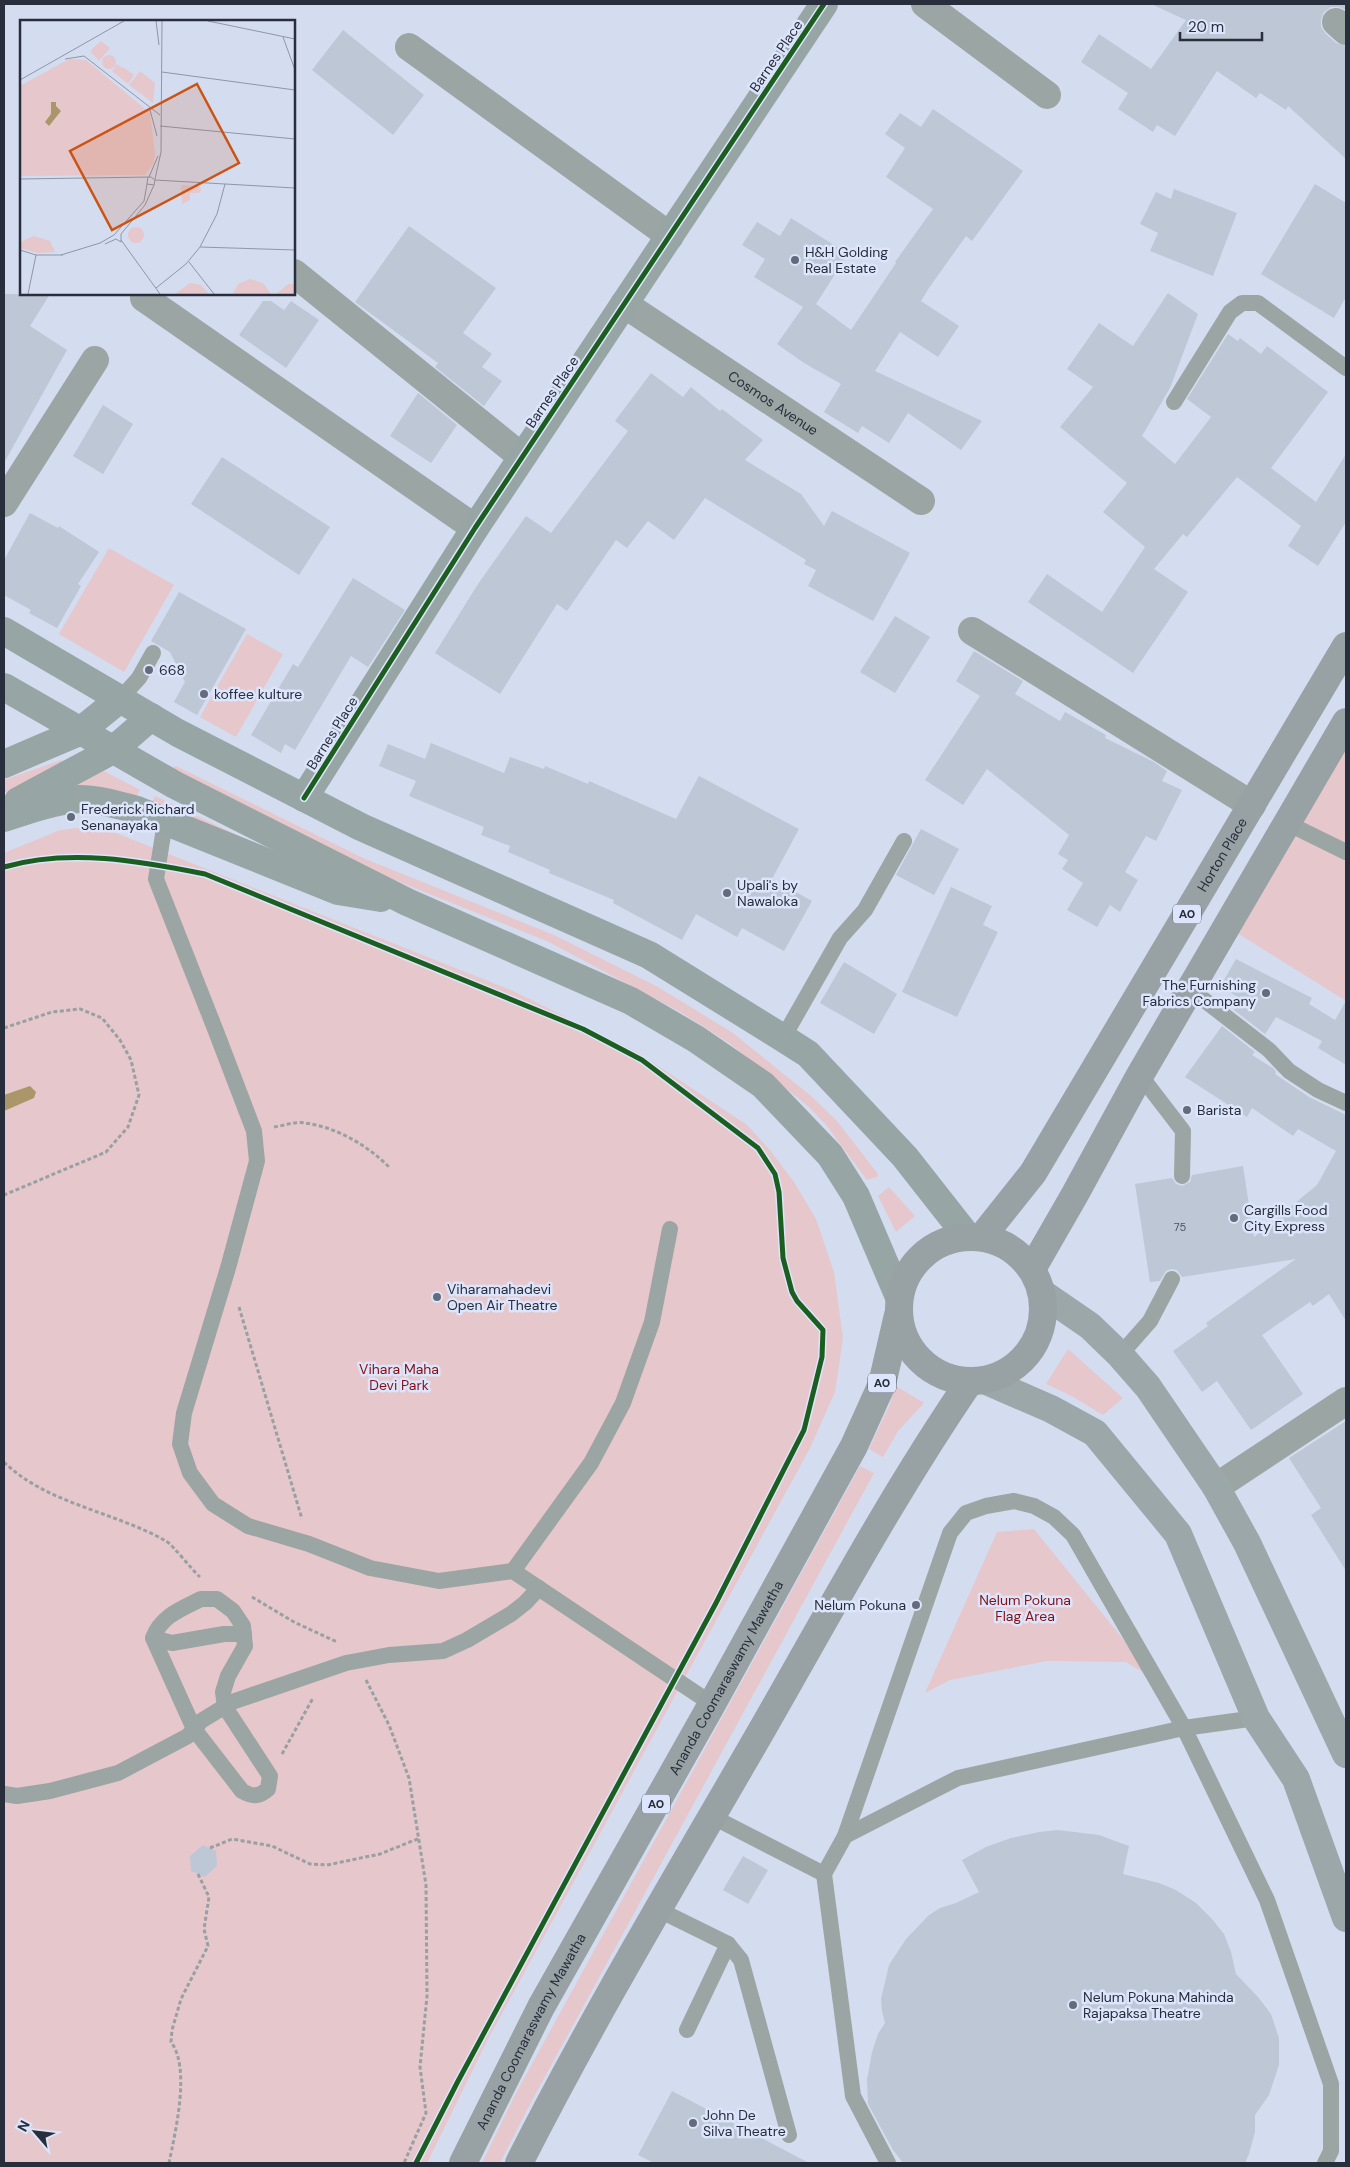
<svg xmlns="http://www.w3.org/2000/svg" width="1350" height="2167" font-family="'DM Sans',sans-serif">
<rect width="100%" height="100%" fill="#d4dcf0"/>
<g fill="#e6c7cc">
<polygon points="109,548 174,585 124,672 59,634"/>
<polygon points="247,634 283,654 236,737 200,717"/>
<polygon points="1346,735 1346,1001 1229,928"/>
<polygon points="61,760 66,762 63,768 4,793 4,780"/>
<polygon points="176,766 363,858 554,935 658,987 733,1033 811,1096 837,1121 878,1174 877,1177 867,1180 826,1125 808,1106 729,1043 682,1013 549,942 362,867 171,769"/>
<polygon points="102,770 140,790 134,802 78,790 74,784"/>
<polygon points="155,796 294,862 149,808"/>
<polygon points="86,827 111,831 513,991 637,1052 747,1125 770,1150 794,1182 816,1219 834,1272 843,1338 835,1392 810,1448 487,2041 427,2163 4,2163 4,853 60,830"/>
<polygon points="889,1187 915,1216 896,1232 878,1196"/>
<polygon points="1068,1349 1123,1398 1103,1415 1070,1395 1046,1384"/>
<polygon points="894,1385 924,1403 898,1431 883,1457 869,1449 890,1404"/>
<polygon points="860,1466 874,1473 529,2106 500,2163 482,2163 515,2095"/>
<polygon points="1034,1529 1156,1680 1126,1662 1047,1661 950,1680 925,1693 997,1532"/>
</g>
<polygon fill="#a9976a" points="30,1086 36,1092 34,1098 4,1111 4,1095"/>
<g fill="#bec7d5">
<polygon points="1151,4 1346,4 1346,10 1339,7 1331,7 1324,12 1321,19 1321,27 1326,34 1336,43 1346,46 1346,159 1288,106 1286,110 1260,93 1256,98 1217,71 1175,136 1157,125 1153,132 1118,109 1128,93 1081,62 1099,34 1151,69 1186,20"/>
<polygon points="343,30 424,95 393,135 312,70"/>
<polygon points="933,109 1023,171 972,241 966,236 929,288 921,301 959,326 938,357 900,332 875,371 982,421 961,450 908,413 889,443 862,426 858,433 824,412 841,384 804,363 777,344 803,307 754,277 765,259 742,245 757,222 780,236 791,218 848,254 816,304 851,330 896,263 895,262 933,209 886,177 905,148 885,134 900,113 921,127"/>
<polygon points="1315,184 1346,203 1346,297 1334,318 1261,274"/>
<polygon points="1174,189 1237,213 1213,276 1150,251 1158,233 1140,224 1156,192 1171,199"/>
<polygon points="409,226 496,288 463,333 492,354 482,367 502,381 484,406 435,367 438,363 355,302"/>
<polygon points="1168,293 1198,314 1170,388 1142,436 1175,464 1211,417 1187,399 1228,334 1238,341 1240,338 1261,354 1267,346 1328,392 1271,468 1316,502 1346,454 1346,522 1318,566 1288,546 1301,526 1237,477 1187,537 1183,534 1154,569 1188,592 1133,673 1028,602 1047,574 1102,612 1145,547 1103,512 1127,483 1060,427 1093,387 1067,369 1099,323 1133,346"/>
<polygon points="4,294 50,294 30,326 67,350 4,463"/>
<polygon points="263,301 271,301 284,310 291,301 319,320 286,368 239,335"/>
<polygon points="651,373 683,397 691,387 720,411 722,409 763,440 745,460 801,494 824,526 832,511 910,553 873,621 808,586 816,570 804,564 806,560 705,498 674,540 648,521 627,548 616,540 567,611 557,604 500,694 435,653 478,584 526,516 551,533 628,431 615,421"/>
<polygon points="418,393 457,425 431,463 390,436"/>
<polygon points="103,405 133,424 103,474 73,456"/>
<polygon points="222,457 330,527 299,575 191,504"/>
<polygon points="30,513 58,528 59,526 99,552 78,584 81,586 57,628 29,613 31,610 4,595 4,560"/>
<polygon points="353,578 405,610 368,667 351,656 295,750 285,744 281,753 251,735 293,664 298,667"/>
<polygon points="179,592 246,629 197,715 174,702 185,682 170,652 151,641"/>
<polygon points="895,616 930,637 895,693 860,672"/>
<polygon points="974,651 1023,681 1015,694 1060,721 1065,712 1106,735 1105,738 1154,762 1167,771 1162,781 1182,790 1156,841 1146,836 1125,872 1138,880 1120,912 1110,905 1097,927 1067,910 1083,883 1062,869 1068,860 1058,854 1069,835 987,769 963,805 925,780 980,696 956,681"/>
<polygon points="431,743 504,773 510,757 544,769 545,766 588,784 589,781 676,819 699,776 799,829 772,879 812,901 784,951 742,928 737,937 696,914 682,940 613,903 614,900 549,873 550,870 508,852 510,846 481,835 484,827 409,796 416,781 379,766 388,744 425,759"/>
<polygon points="921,829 959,849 934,895 896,875"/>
<polygon points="951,887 992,906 983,925 998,932 957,1017 902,992"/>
<polygon points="1236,959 1312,998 1309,1004 1335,1020 1346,1001 1346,1065 1318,1048 1322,1041 1276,1017 1265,1034 1234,1010 1242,999 1220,987"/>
<polygon points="844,962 897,994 874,1034 820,1003"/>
<polygon points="1222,1026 1255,1052 1252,1055 1273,1068 1276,1072 1275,1074 1309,1097 1346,1115 1346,1321 1329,1294 1313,1306 1310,1302 1262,1335 1303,1394 1251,1430 1217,1381 1202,1392 1173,1351 1208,1326 1206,1323 1296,1259 1182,1277 1177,1270 1171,1269 1166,1271 1160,1281 1150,1282 1135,1184 1172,1178 1176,1184 1182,1186 1190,1182 1192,1175 1243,1166 1254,1237 1317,1185 1336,1151 1298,1129 1293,1136 1252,1108 1247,1117 1185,1077"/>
<polygon points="1346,1421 1346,1571 1311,1515 1321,1508 1289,1458"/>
<polygon points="1058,1830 1099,1835 1129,1846 1123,1874 1159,1883 1176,1890 1196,1903 1212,1919 1224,1934 1231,1952 1236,1974 1258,1997 1271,2014 1279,2038 1279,2065 1269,2095 1255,2115 1255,2132 1249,2154 1245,2163 903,2163 893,2150 868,2104 867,2080 872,2052 878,2034 885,2023 882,2011 881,1999 889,1965 906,1939 929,1915 940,1908 956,1903 979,1892 962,1860 986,1847 1011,1838 1039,1832"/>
<polygon points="203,1845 216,1851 217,1866 205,1877 191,1871 190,1856"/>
<polygon points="743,1856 768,1870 748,1904 723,1890"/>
<polygon points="672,2091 809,2163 654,2163 638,2155"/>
</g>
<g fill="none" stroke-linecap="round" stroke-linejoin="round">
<g stroke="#98a0a2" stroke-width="3" stroke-dasharray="4 2.5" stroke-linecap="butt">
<polyline points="4,1028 52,1012 80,1009 102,1018 120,1040 131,1060 139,1095 128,1127 106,1152 4,1195"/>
<path d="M274 1127C283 1126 295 1121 305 1123 336 1127 367 1145 389 1167"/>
<polyline points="239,1307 302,1519"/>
<path d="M4 1462C45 1503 115 1512 166 1541 174 1546 191 1569 200 1577"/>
<polyline points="252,1597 294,1622 337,1642"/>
<polyline points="366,1680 389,1725 409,1778 426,1885 427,1996 420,2067 426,2113 404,2163"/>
<polyline points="282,1754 313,1698"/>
<polyline points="210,1848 232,1839 272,1846 310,1864 327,1865 380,1854 420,1838"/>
<path d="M169 2163C175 2133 191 2068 171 2042L172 2030 181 1999 208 1946 204 1929 209 1897 198 1874"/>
</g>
<g stroke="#9ba5a4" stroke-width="16">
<polyline points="1174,402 1230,312 1242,303 1258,303 1346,368"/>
<polyline points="120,699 139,678 153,653"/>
<polyline points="165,822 156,879 217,1034 254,1131 257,1161 228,1268 184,1413 180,1444 190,1473 213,1504 248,1526 309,1544 370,1568 439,1581 513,1571 712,1704"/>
<polyline points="1287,823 1346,852"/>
<polyline points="1190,989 1269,1050 1289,1071 1318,1090 1346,1103"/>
<polyline points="783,1038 840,938 865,910 904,841"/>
<polyline points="1140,1075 1183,1131 1182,1176"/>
<polyline points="1120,1355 1150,1321 1172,1279"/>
<polyline points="513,1571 591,1463 623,1403 652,1322 670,1229"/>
<path d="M201 1599H217L233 1611 243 1626 245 1646 228 1676 223 1692 225 1707 270 1776 268 1789C259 1797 252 1797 242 1791L194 1729 153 1638C161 1616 181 1609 201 1599Z"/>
<polyline points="153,1638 172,1643 224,1634 244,1634"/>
<polyline points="4,1794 17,1796 50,1791 118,1773 188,1736 201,1721 232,1702 346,1663 389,1655 443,1651 467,1640 511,1614 525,1603 539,1588"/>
<polyline points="711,1816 824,1874"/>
<polyline points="845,1836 950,1533 966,1513 986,1506 1014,1501 1034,1506 1054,1517 1073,1535 1184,1728 1267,1900 1331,2084 1331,2151 1325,2163"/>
<polyline points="659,1910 728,1944 741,1960 789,2135"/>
<polyline points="687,2030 728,1944"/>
<polyline points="888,2163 853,2096 824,1874 845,1836 958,1778 1184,1728 1256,1718"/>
</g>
<g stroke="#9ba5a4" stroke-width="28">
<polyline points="925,4 1047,95"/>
<polyline points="1336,22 1346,31"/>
<polyline points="409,47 670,236"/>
<polyline points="294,273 522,457"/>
<polyline points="144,298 475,528"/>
<path id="s1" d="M624 304 921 501"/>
<polyline points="4,503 95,360"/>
<polyline points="972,631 1252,805"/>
<polyline points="1216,1487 1346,1401"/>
</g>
<g stroke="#98a5a5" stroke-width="28">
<polyline points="4,631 178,733 361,827 649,955 783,1038 808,1054 905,1157 967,1236"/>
<polyline points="4,687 175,785 407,902 631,1001 696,1039 763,1085 830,1155 856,1196 899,1297"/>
<polyline points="4,764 79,732 120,699"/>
<polyline points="304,798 475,528 824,4"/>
<polyline points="18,801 113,750 151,717"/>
<path d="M4 818C28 810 53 801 79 799 98 799 119 805 137 810L338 891 381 898"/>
</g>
<g stroke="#9ba7a9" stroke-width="28">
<polyline points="1042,1293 1090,1326 1120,1355 1148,1387 1216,1487 1247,1543 1346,1754"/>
<polyline points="984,1380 1051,1409 1095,1433 1178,1534 1256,1718 1296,1779 1346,1918"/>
</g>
<g stroke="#98a2a5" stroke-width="28">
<circle cx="971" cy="1309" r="72"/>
<path id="s2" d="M982 1237 1033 1173 1346 646"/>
<polyline points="1032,1269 1074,1196 1140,1075 1346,722"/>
<path id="s3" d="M463 2163 541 2007 712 1704 854 1446 882 1384 898 1315"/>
<path d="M519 2163C594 2015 680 1872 763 1728 830 1611 894 1492 970 1381"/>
</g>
<g stroke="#dce5fb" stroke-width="8">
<g id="cycleway">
<polyline points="304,798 475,528 824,4"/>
<path d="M4 867C69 848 140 861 205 874L583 1029 642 1060 758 1148 775 1174 779 1192 783 1258 792 1292 797 1301 823 1330 822 1357 804 1430 716 1603 457 2083 416 2163"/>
</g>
</g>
<use href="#cycleway" stroke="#1b5e20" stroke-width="5"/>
</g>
<g fill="#646b7a" stroke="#dce5fb" stroke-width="2">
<circle cx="795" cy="260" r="5"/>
<circle cx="149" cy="670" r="5"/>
<circle cx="204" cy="694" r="5"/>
<circle cx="71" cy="817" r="5"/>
<circle cx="727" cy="893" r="5"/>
<circle cx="1266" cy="993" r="5"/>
<circle cx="1187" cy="1110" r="5"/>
<circle cx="1234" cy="1218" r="5"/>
<circle cx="437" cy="1297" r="5"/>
<circle cx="916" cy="1605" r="5"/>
<circle cx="1073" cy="2005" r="5"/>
<circle cx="693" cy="2123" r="5"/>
</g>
<g text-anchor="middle" stroke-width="5" stroke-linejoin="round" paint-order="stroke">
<g font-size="11" fill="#4e5462">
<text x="1180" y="1231">75</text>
</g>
<g fill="#dce5fb" stroke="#5e6575" stroke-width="1">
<rect x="1173" y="904.5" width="28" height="19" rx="4"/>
<rect x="868" y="1373.5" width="28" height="19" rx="4"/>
<rect x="642" y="1794.5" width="28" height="19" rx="4"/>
</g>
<g font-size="12" font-weight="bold" fill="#282e3b">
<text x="1187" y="918">A0</text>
<text x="882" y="1387">A0</text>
<text x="656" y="1808">A0</text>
</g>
<g font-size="14" fill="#282e3b" stroke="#dce5fb">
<text transform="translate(776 56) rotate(-56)" y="5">Barnes Place</text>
<text transform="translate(552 392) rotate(-56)" y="5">Barnes Place</text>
<text dy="5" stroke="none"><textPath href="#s1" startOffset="179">Cosmos Avenue</textPath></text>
<text transform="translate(332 733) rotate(-58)" y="5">Barnes Place</text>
<text dy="5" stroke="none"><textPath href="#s2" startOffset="452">Horton Place</textPath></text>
<text dy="5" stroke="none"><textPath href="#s3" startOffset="552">Ananda Coomaraswamy Mawatha</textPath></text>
<text dy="5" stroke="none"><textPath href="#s3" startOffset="148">Ananda Coomaraswamy Mawatha</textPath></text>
</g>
<g font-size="14" fill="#282e3b" stroke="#dce5fb" text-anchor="start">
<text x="805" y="257">H&amp;H Golding<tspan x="805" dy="16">Real Estate</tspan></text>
<text x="159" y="675">668</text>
<text x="214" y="699">koffee kulture</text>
<text x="81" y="814">Frederick Richard<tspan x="81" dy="16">Senanayaka</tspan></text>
<text x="737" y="890">Upali's by<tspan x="737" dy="16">Nawaloka</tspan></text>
<text x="1256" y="990" text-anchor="end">The Furnishing<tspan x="1256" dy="16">Fabrics Company</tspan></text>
<text x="1197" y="1115">Barista</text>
<text x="1244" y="1215">Cargills Food<tspan x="1244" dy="16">City Express</tspan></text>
<text x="447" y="1294">Viharamahadevi<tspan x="447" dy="16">Open Air Theatre</tspan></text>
<text x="906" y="1610" text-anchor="end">Nelum Pokuna</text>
<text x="1083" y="2002">Nelum Pokuna Mahinda<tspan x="1083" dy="16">Rajapaksa Theatre</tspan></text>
<text x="703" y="2120">John De<tspan x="703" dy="16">Silva Theatre</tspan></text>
</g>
<g font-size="14" fill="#860f11" stroke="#dce5fb">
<text x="399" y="1374">Vihara Maha<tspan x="399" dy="16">Devi Park</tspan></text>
<text x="1025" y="1605">Nelum Pokuna<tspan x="1025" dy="16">Flag Area</tspan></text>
</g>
</g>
<g transform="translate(20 20)">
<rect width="275" height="275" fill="#d4dcf0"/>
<path d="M81 21 90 28 79 41 70 31ZM82 42a7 7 0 1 1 14 0a7 7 0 1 1-14 0ZM49 39 66 40 130 93 135 134 134 143 125 155 0 156V66ZM97 44 102 48 97 54 103 47 114 55 108 64 92 51ZM120 51 135 63 133 83 109 65ZM161 165 180 166 181 170 179 173H170V180L162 184ZM108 215a8 8 0 1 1 16 0a8 8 0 1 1-16 0ZM14 216 30 221 35 232 18 233 0 228 2 221ZM230 259 243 263 251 274H213L218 264ZM170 263 181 265 189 274H155ZM268 264H275V274H256Z" fill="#e6c7cc"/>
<path d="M31 82H36V86L41 91 29 106 25 102 31 94Z" fill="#a9976a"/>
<path fill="none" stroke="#8f96a8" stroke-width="1" d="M136 1 139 25M188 1 275 19M263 17 275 50M64 36 140 95M45 39 64 36M142 52 275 70M0 60 104 1M130 90 137 116M140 106 275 119M129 157 138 136M0 159 131 157 135 160 134 165 127 164 128 157M135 159 141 132 142 1M135 160 275 168M101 220 140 274M101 222V214L125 185 134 165M85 224 96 219 101 222M180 227 275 230M0 230 16 235H43M41 235 80 223 94 215 124 181 127 164M169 242 194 274M136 268 166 244 180 227 197 194 205 164M8 274 16 235"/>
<path fill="#cb5313" fill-opacity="0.15" stroke="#cb5313" stroke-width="2.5" d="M177 64 219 143 92 210 50 131Z"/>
<rect width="275" height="275" fill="none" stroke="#282e3b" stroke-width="2.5"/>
</g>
<rect width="1350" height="2167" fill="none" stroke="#282e3b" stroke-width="10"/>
<g transform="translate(35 2132) rotate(298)" stroke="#dce5fb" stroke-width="4" paint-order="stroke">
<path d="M0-4L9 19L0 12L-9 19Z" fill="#282e3b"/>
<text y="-8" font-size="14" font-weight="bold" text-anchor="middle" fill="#282e3b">N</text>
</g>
<path d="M1180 32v8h82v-8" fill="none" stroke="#282e3b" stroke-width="2.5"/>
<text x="1188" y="32" font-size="15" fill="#282e3b" stroke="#dce5fb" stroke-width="4" paint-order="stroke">20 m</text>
</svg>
